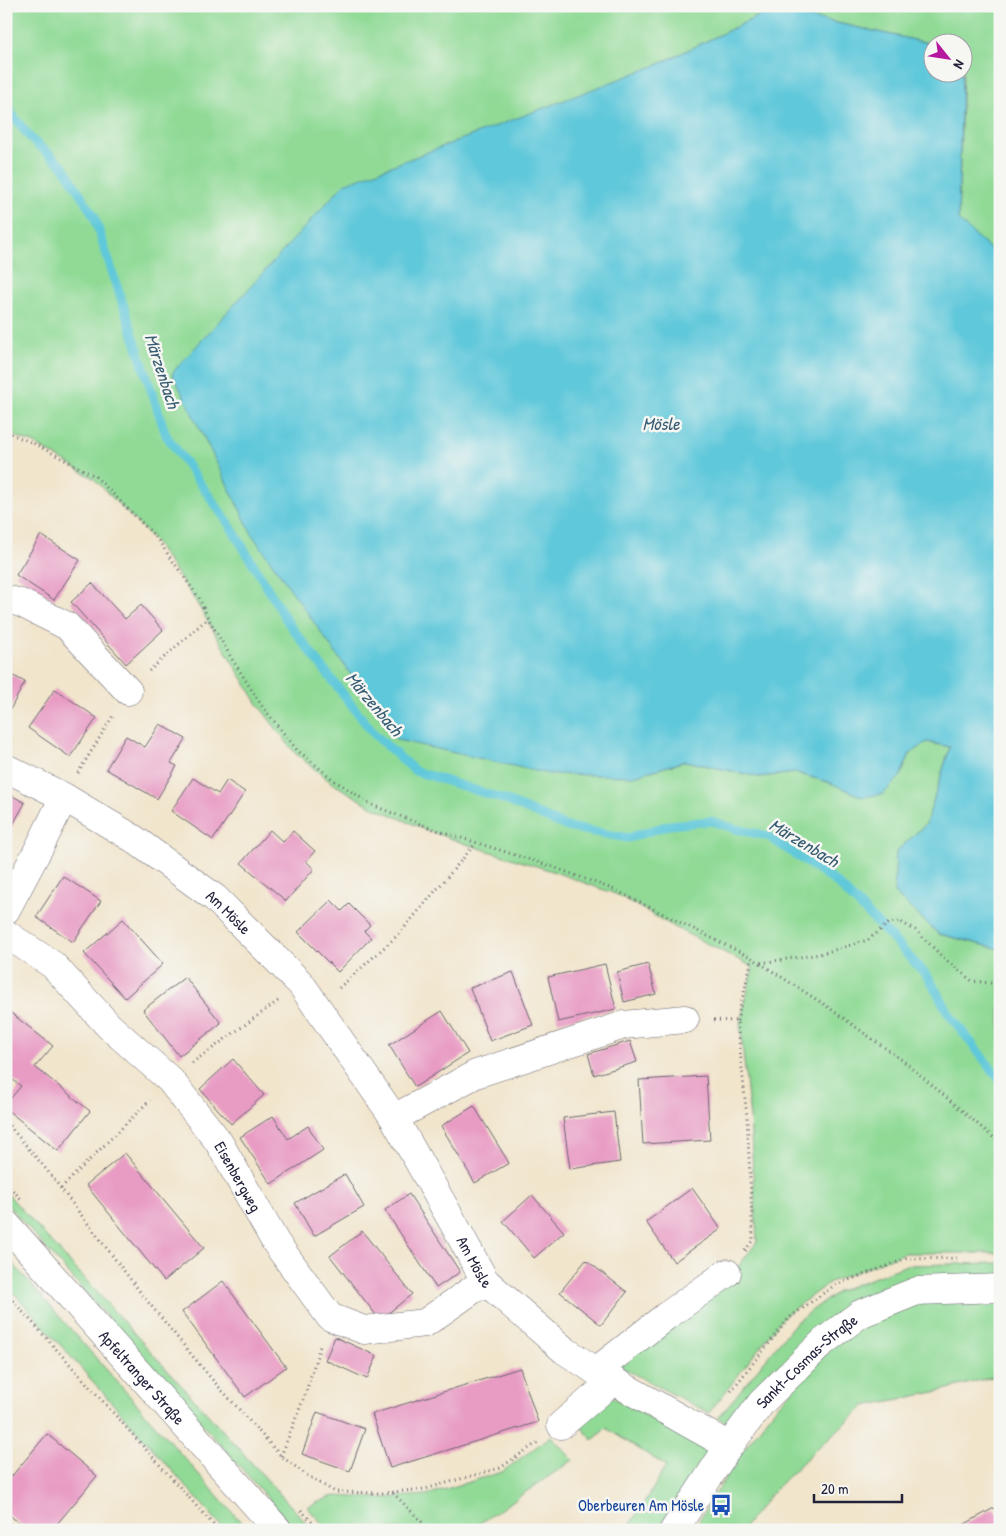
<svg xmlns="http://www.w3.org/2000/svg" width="1006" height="1536" font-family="'Patrick Hand',sans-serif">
<rect width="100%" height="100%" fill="#f6f6f2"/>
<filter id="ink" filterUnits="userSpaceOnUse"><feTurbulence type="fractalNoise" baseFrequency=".02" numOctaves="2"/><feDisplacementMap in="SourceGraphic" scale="10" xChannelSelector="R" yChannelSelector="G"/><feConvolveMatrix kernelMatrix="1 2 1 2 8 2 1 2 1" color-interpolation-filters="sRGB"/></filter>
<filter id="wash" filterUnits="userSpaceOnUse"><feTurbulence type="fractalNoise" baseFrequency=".0096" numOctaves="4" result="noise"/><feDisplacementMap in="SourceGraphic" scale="20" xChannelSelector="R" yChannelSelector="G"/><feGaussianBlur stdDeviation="1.12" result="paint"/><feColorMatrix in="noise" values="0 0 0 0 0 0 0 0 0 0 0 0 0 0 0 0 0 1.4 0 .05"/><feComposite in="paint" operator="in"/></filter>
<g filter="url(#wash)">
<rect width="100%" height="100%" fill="#f1e5cc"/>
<g fill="#90da96" stroke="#597e68">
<polygon points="6,6 1000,6 1000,258 958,221 964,42 934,42 933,44 773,9 659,64 633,776 686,761 759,777 796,773 828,782 900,777 910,754 927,742 950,747 926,824 896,852 939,934 1000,949 1000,1253 904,1253 830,1282 784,1316 709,1413 615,1364 730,1277 757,1242 750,1118 740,1023 753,967 678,929 618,895 552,871 469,845 429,831 371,806 332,783 295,753 259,706 193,597 152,538 93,478 33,443 6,433"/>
<polygon points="6,1192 299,1515 312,1530 296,1530 6,1203"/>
<polygon points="6,1256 248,1530 225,1530 6,1284"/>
<polygon points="1000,1263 1000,1280 915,1283 730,1426 718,1418 797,1321 839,1291 907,1265"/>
<polygon points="1000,1299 1000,1375 940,1391 865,1406 815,1450 773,1491 742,1530 693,1530 741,1453 772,1412 831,1348 866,1323 918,1302"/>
<polygon points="611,1396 709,1452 657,1530 626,1530 648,1497 666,1466 606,1428 593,1440 579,1425"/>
<polygon points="551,1436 573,1460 474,1527 462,1530 328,1530 307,1507 333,1496 381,1498 426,1495 502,1472"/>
</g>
<polygon fill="#5ec8da" stroke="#40758a" points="773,9 933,44 934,72 962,73 958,220 1000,258 1000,949 939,934 894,893 896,852 926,824 950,747 927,742 910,754 900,777 883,794 863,797 828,782 796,773 759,777 686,761 633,776 549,774 397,740 253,536 172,373 344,184 659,64"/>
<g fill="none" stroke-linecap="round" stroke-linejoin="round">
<polyline stroke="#5ec8da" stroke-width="9" points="6,94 11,113 32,140 63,166 94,216 166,435 231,527 289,624 374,734 415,771 503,799 567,827 628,838 669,825 711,821 736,829 768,836 837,883 887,933 929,978 949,1014 1000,1080"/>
</g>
<g id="blocks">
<g fill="#e89cc4">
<polygon points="6,517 13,521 6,531"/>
<polygon points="41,535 80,560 54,600 16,575"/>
<polygon points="92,583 125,619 141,605 163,630 126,664 71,602"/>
<polygon points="6,672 25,682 6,717"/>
<polygon points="55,689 97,718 70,757 28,728"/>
<polygon points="160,724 186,739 171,763 177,766 157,799 106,769 126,736 145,747"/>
<polygon points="193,778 218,794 227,780 245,792 213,840 171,811"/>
<polygon points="6,792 25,803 11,828 6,825"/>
<polygon points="270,830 283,842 293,831 315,851 306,861 314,869 286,901 241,863"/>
<polygon points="63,876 101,901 73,942 36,917"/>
<polygon points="331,900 342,911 349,904 370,925 364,931 371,938 338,972 298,932"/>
<polygon points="123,919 163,964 125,998 84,953"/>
<polygon points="605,964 616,1009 558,1022 548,977"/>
<polygon points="648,964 656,994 624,1002 617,972"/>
<polygon points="513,972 533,1025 490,1041 470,988"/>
<polygon points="185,977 221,1023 179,1056 143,1010"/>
<polygon points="6,1009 53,1046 35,1067 90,1111 58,1151 6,1109 6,1104 21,1086 6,1075"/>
<polygon points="442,1011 468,1053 415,1087 389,1045"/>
<polygon points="630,1041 637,1062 594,1075 588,1054"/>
<polygon points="233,1059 264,1095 231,1124 200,1089"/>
<polygon points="706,1076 710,1140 643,1144 639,1080"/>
<polygon points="474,1106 509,1163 475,1183 441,1126"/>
<polygon points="614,1112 620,1162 570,1169 563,1118"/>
<polygon points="273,1116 288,1139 308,1126 323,1150 271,1184 240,1137"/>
<polygon points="125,1153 204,1248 164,1281 86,1185"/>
<polygon points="345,1174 364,1207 314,1236 295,1203"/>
<polygon points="692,1188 721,1229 674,1262 646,1222"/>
<polygon points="409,1194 460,1272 436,1288 385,1210"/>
<polygon points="532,1195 564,1232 534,1258 503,1221"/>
<polygon points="362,1231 412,1294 380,1320 330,1256"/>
<polygon points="586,1260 627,1292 601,1325 560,1292"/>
<polygon points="223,1281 286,1367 245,1397 182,1312"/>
<polygon points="335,1337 377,1356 367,1379 325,1360"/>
<polygon points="520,1368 538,1422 390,1468 372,1414"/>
<polygon points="317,1412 365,1429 350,1471 302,1454"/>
<polygon points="47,1434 97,1476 52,1530 27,1530 6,1512 6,1483"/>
<polygon points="994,1508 1000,1518 1000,1530 954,1530"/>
</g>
</g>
</g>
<g filter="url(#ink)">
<use href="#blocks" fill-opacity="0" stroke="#6a666e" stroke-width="1"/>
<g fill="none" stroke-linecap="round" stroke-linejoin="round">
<g stroke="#6a666e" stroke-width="29">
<g id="minor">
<polyline points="6,599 21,603 67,626 128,691"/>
<path id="s1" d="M6 768 64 797 134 839 215 898 301 984 394 1118 455 1226 485 1281 564 1350 596 1371 729 1446"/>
<polyline points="6,910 39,848 64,797"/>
<path id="s2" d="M6 934 53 965 109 1026 170 1080 218 1141 276 1243 330 1317 364 1330 425 1323 485 1281"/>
<polyline points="394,1118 476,1074 624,1025 685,1019"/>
<path id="s3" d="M6 1224 278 1530"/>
<polyline points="596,1371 665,1317 727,1273"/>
<polyline points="561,1425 613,1381"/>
<path id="s4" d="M674 1530 729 1446 762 1402 823 1342 860 1314 917 1291 1000 1288"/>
</g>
</g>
<g stroke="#6a666e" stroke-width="3" stroke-dasharray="1 4" stroke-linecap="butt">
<polyline points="6,432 33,443 95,476 155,536 199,598 208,618 232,659 262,706 297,750 335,781 372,805 430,828 553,867 615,890 752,958 825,1005 906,1063 1000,1143"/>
<polyline points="149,671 208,618"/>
<polyline points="78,773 114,714"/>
<polyline points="761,963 820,954 868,940 889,923 899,921 915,930 945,959 972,981 1000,984"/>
<polyline points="339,988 399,934 476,843"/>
<polyline points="714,1020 737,1021 747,1117 753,1240 745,1251"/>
<polyline points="737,1021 752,958"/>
<polyline points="192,1063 278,1001"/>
<polyline points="6,1122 46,1169 144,1297 210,1377 281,1456 308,1476 335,1492 382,1493 425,1489 500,1468 538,1442"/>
<polyline points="6,1183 21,1199"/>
<polyline points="61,1188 150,1100"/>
<polyline points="6,1293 218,1530"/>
<polyline points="731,1391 789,1318 835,1285 906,1259 959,1258"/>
<polyline points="281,1456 305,1395 321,1343"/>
<polyline points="393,1493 430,1530"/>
<polyline points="301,1510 319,1530"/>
</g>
<use href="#minor" stroke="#fff" stroke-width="28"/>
</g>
</g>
<defs>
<g id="bus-bare" transform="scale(1.725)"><path d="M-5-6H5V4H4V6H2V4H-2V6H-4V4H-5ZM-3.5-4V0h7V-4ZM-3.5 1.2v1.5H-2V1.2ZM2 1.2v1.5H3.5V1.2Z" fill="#1a4fb4" stroke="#f6f6f2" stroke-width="2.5" paint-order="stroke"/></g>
</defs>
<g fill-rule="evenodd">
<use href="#bus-bare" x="721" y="1505"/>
</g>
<g text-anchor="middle" stroke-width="5" stroke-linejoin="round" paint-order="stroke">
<g font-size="16" fill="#22223b" stroke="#f6f6f2">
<text dy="6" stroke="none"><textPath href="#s1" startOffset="266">Am Mösle</textPath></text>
<text dy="6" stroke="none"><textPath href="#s2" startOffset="339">Eisenbergweg</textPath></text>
<text dy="6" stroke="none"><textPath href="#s1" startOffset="696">Am Mösle</textPath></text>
<text dy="6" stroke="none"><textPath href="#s4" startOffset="216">Sankt-Cosmas-Straße</textPath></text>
<text dy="6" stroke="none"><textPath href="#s3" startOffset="205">Apfeltranger Straße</textPath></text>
</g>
<g font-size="16" fill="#164399" stroke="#f6f6f2" text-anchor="end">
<text x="704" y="1511">Oberbeuren Am Mösle</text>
</g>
<g font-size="18" font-style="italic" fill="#375c73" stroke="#f6f6f2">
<text transform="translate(162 371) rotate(72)" y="6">Märzenbach</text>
<text x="661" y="430">Mösle</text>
<text transform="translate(374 704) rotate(50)" y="6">Märzenbach</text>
<text transform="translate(804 843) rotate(31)" y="6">Märzenbach</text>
</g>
</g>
<rect width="1006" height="1536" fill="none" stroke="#f6f6f2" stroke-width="25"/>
<g transform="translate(948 58) rotate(120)"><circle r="24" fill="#f6f6f2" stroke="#a1a1a9"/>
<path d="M0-4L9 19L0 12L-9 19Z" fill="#b5179e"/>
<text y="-8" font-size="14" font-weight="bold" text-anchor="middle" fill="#22223b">N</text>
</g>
<path d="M814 1494v8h88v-8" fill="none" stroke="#22223b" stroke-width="2.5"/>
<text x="821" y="1494" font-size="15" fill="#22223b" stroke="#f6f6f2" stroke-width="4" paint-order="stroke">20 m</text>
</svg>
